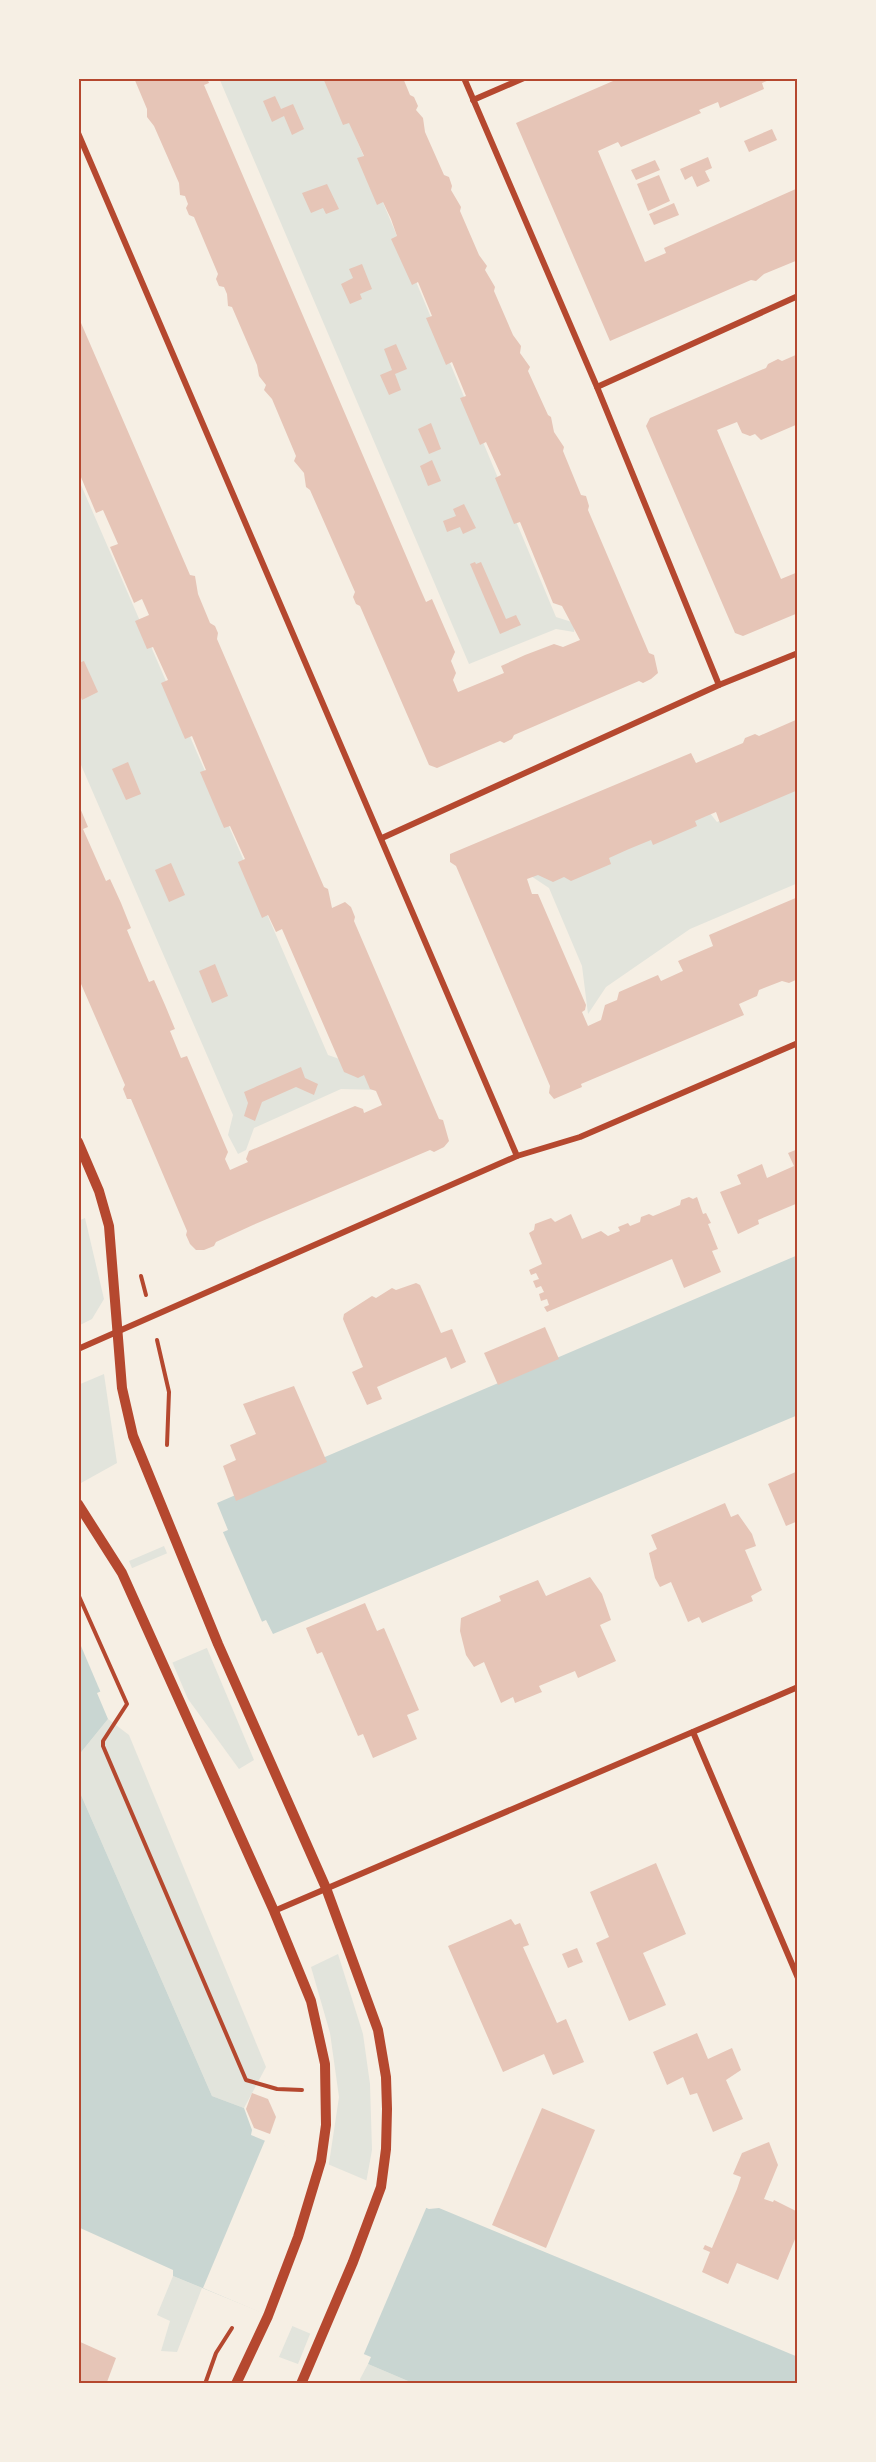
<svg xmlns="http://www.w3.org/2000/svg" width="876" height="2462" font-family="'Work Sans',sans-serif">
<rect width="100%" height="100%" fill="#f6efe4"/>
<g fill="#e2e4dc">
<polygon points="219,78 331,78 556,617 575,623 574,632 556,629 469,664"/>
<polygon points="78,478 328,1055 377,1072 382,1090 341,1089 254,1128 246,1150 238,1154 228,1135 233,1115 78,758"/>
<polygon points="798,786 798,883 690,929 606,987 588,1014 582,966 549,888 528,874 709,812 717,822"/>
<polygon points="85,1218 104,1299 92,1319 78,1326 78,1221"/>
<polygon points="104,1374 117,1463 81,1483 78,1479 78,1385"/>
<polygon points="164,1546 254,1760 239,1769 188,1699 129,1561"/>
<polygon points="108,1719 129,1735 266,2067 244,2108 212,2096 78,1788 78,1756"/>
<polygon points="338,1954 363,2034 370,2084 372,2150 362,2205 298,2364 279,2357 311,2283 339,2097 330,2033 311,1967"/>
<polygon points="173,2276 202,2288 177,2352 161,2351 170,2321 157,2315"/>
<polygon points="368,2364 415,2384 361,2384 360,2379"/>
</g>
<g fill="#c9d6d2">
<polygon points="798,1255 798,1415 273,1634 266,1620 97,1693 108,1719 78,1756 78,1594 228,1530 217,1503"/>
<polygon points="78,1788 212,2096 244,2108 252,2130 251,2135 429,2209 439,2208 798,2357 798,2384 415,2384 368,2364 371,2357 173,2276 173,2270 78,2227"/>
</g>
<g fill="#f6efe4">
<polygon points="222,1530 263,1624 101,1693 78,1639 78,1591"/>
<polygon points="266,2138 427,2206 363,2356 203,2288"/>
</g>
<g fill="#e6c5b7">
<polygon points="134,78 207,78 209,83 204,85 419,586 426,602 432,599 455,652 451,661 456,673 453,680 458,692 504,673 501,666 525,655 554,644 563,647 580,640 562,606 553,603 520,522 514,524 495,478 501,475 486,442 480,445 460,398 466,396 452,362 446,365 426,318 432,316 418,282 412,285 391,239 397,236 391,219 383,202 377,205 357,158 364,156 349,123 343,125 323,78 403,78 410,95 414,97 418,106 416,110 423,118 425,132 444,175 449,177 452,186 451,190 461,207 460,211 479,255 487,266 485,270 495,287 494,291 513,335 521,346 520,353 530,367 528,371 548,415 551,417 554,432 564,447 563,451 581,495 586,496 589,506 588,510 649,653 654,655 658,673 651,679 643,683 639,681 514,735 512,739 504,743 500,741 437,768 429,765 360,606 356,604 353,597 355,592 310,490 306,487 304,473 294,461 296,456 272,399 264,390 266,385 259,376 257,365 232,307 228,306 227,294 224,287 219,286 216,279 218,274 194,217 189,215 186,208 188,204 185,196 180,195 179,183 154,126 147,117 147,109"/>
<polygon points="620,78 774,78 762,83 764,89 720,108 718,102 699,110 701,113 621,147 618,142 598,151 645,262 666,253 664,248 798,188 798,260 764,274 756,281 751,280 610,341 516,123"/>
<polygon points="275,96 281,109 293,104 304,129 292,135 284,116 272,122 263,101"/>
<polygon points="772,129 777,140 749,152 744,141"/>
<polygon points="708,157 712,168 705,171 710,181 697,187 692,176 685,180 680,169"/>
<polygon points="655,160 660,170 636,180 631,170"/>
<polygon points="659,175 670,201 648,211 637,184"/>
<polygon points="327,184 339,209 326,214 323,208 311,213 302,193"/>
<polygon points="674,203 679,215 654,225 649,214"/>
<polygon points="362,264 372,289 360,294 362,299 350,304 341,284 353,278 349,269"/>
<polygon points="78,316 190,575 195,576 198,594 210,623 215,626 218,633 217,639 324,887 328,889 332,908 345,902 351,907 355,917 354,921 439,1119 443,1120 449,1141 444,1147 434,1152 430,1150 253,1225 216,1242 214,1246 204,1250 196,1250 190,1244 186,1235 187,1231 131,1099 127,1099 123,1089 125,1085 78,977 78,803 88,827 83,829 106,881 110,879 121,903 131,928 127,930 149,982 154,980 165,1005 175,1029 170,1031 181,1058 187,1056 228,1152 225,1159 230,1170 248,1162 246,1159 249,1151 355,1106 363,1109 364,1113 382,1105 376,1091 370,1089 364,1075 358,1078 344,1072 282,929 276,932 268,915 262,918 238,862 245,859 230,826 224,828 200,772 206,770 192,736 185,739 161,683 168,680 153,647 147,649 135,621 149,615 142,599 134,603 110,547 118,544 103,510 96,513 78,470"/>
<polygon points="396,344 407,369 395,374 401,390 389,395 380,375 392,370 384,349"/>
<polygon points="798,354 798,424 761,440 755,434 750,436 742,433 737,422 717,430 781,579 798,572 798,613 743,636 735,633 646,426 650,418 766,368 768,364 778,359 782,361"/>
<polygon points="431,423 441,449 429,454 418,429"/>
<polygon points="432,460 441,481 428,486 420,466"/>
<polygon points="464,504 476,528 463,534 460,527 447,532 443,521 456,516 453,509"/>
<polygon points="475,562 476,564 481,562 506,619 516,615 521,625 500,634 470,564"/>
<polygon points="84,661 98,692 82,700 78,690 78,663"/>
<polygon points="798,719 798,790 720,823 716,812 695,821 697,826 653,845 651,840 629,849 609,858 611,864 571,881 564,877 553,882 538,875 527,879 532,894 538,894 586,1005 585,1010 582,1012 588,1026 601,1020 605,1005 617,1000 619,992 658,975 661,981 683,971 678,961 713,946 709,935 798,897 798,979 789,983 782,981 759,990 757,996 739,1004 744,1015 581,1084 582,1087 554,1099 549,1093 550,1086 456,866 450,862 450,854 691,753 696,763 743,743 745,738 755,734 759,736"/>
<polygon points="128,762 141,794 126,800 112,769"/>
<polygon points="171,863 185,895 169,902 155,870"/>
<polygon points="215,964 228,996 212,1003 199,971"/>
<polygon points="301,1067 305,1078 318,1084 314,1095 296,1087 262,1102 255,1121 244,1116 248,1103 244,1092"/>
<polygon points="798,1149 798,1203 758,1220 759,1224 738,1234 720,1192 741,1184 737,1175 762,1164 767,1178 794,1166 788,1153"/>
<polygon points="689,1197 693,1199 697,1197 703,1214 706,1213 711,1223 708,1224 718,1249 712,1251 721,1272 684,1288 672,1259 547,1312 544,1307 549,1305 547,1299 541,1301 539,1294 544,1292 541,1286 536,1288 533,1281 539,1279 536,1273 531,1275 529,1270 542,1264 529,1233 534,1230 535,1224 551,1218 555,1222 571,1214 582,1239 601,1231 608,1236 620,1231 618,1227 628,1223 630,1226 640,1222 641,1217 649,1214 653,1216 680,1205 681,1200"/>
<polygon points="416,1283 420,1285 441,1333 452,1329 466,1362 451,1369 446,1357 386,1383 377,1387 382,1399 367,1405 352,1372 363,1367 343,1319 344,1314 372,1296 376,1298 392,1288 396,1290"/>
<polygon points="545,1327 559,1359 498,1385 484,1353"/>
<polygon points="294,1386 327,1462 236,1501 223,1466 236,1460 230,1445 256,1434 243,1404"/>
<polygon points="798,1471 798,1521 786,1526 768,1484"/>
<polygon points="725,1503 731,1517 738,1514 752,1534 756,1546 745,1550 762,1590 751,1596 753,1601 727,1612 702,1623 699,1617 688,1622 671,1582 660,1587 655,1578 649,1553 657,1549 651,1535"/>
<polygon points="590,1577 602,1594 611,1620 600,1625 616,1661 578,1678 575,1671 539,1686 542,1692 515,1703 513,1697 501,1703 484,1662 474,1667 466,1655 460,1631 461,1618 501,1601 499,1596 538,1580 546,1596"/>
<polygon points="365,1603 377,1631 384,1628 419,1710 407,1715 417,1739 373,1758 363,1734 358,1736 322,1652 317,1654 306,1628"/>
<polygon points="656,1863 686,1934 643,1953 666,2005 629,2021 596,1943 609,1937 590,1892"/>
<polygon points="511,1919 515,1925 520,1923 529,1945 523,1947 557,2023 566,2019 584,2062 553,2075 544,2054 503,2072 448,1946"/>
<polygon points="577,1948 583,1962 568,1968 562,1954"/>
<polygon points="697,2033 708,2059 732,2048 741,2070 726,2080 743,2119 713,2132 697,2093 690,2095 683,2077 667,2085 653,2052"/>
<polygon points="252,2093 268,2099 276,2117 270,2134 254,2128 246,2109"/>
<polygon points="542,2108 595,2130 546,2248 492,2225"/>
<polygon points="769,2142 778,2165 764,2199 773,2202 774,2200 798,2212 798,2232 778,2280 737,2263 728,2284 702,2272 710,2252 703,2249 705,2245 712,2248 737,2189 741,2177 733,2174 742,2153"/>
<polygon points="78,2341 116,2358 107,2382 112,2384 78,2384"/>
</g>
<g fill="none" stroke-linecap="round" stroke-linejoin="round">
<g stroke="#b5482f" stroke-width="4">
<polyline points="141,1276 146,1295"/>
<polyline points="157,1340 169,1392 167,1445"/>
<polyline points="78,1594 127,1704 103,1741 103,1746 246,2080 277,2089 302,2090"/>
<polyline points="205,2384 216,2353 232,2328"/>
</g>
<g stroke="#b5482f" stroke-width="6">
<polyline points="464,78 597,387 719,685"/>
<polyline points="473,100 524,78"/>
<polyline points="78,133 517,1156"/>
<polyline points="597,387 798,296"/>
<polyline points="382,838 719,685 798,653"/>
<polyline points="78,1349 517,1156 580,1137 798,1043"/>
<polyline points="693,1732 798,1978"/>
<polyline points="274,1911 798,1687"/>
</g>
<g stroke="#b5482f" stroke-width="10">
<polyline points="78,1142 99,1191 109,1226 122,1388 133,1436 218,1644 326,1888 378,2030 386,2077 387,2109 386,2149 381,2187 353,2262 301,2384"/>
<polyline points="78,1504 122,1573 274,1911 311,2001 325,2064 326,2125 321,2161 298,2237 268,2316 236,2384"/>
</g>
</g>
<rect width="876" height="2462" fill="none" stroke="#f6efe4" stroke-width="159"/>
<rect x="80" y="80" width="716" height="2302" fill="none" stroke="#b5482f" stroke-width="2"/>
</svg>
